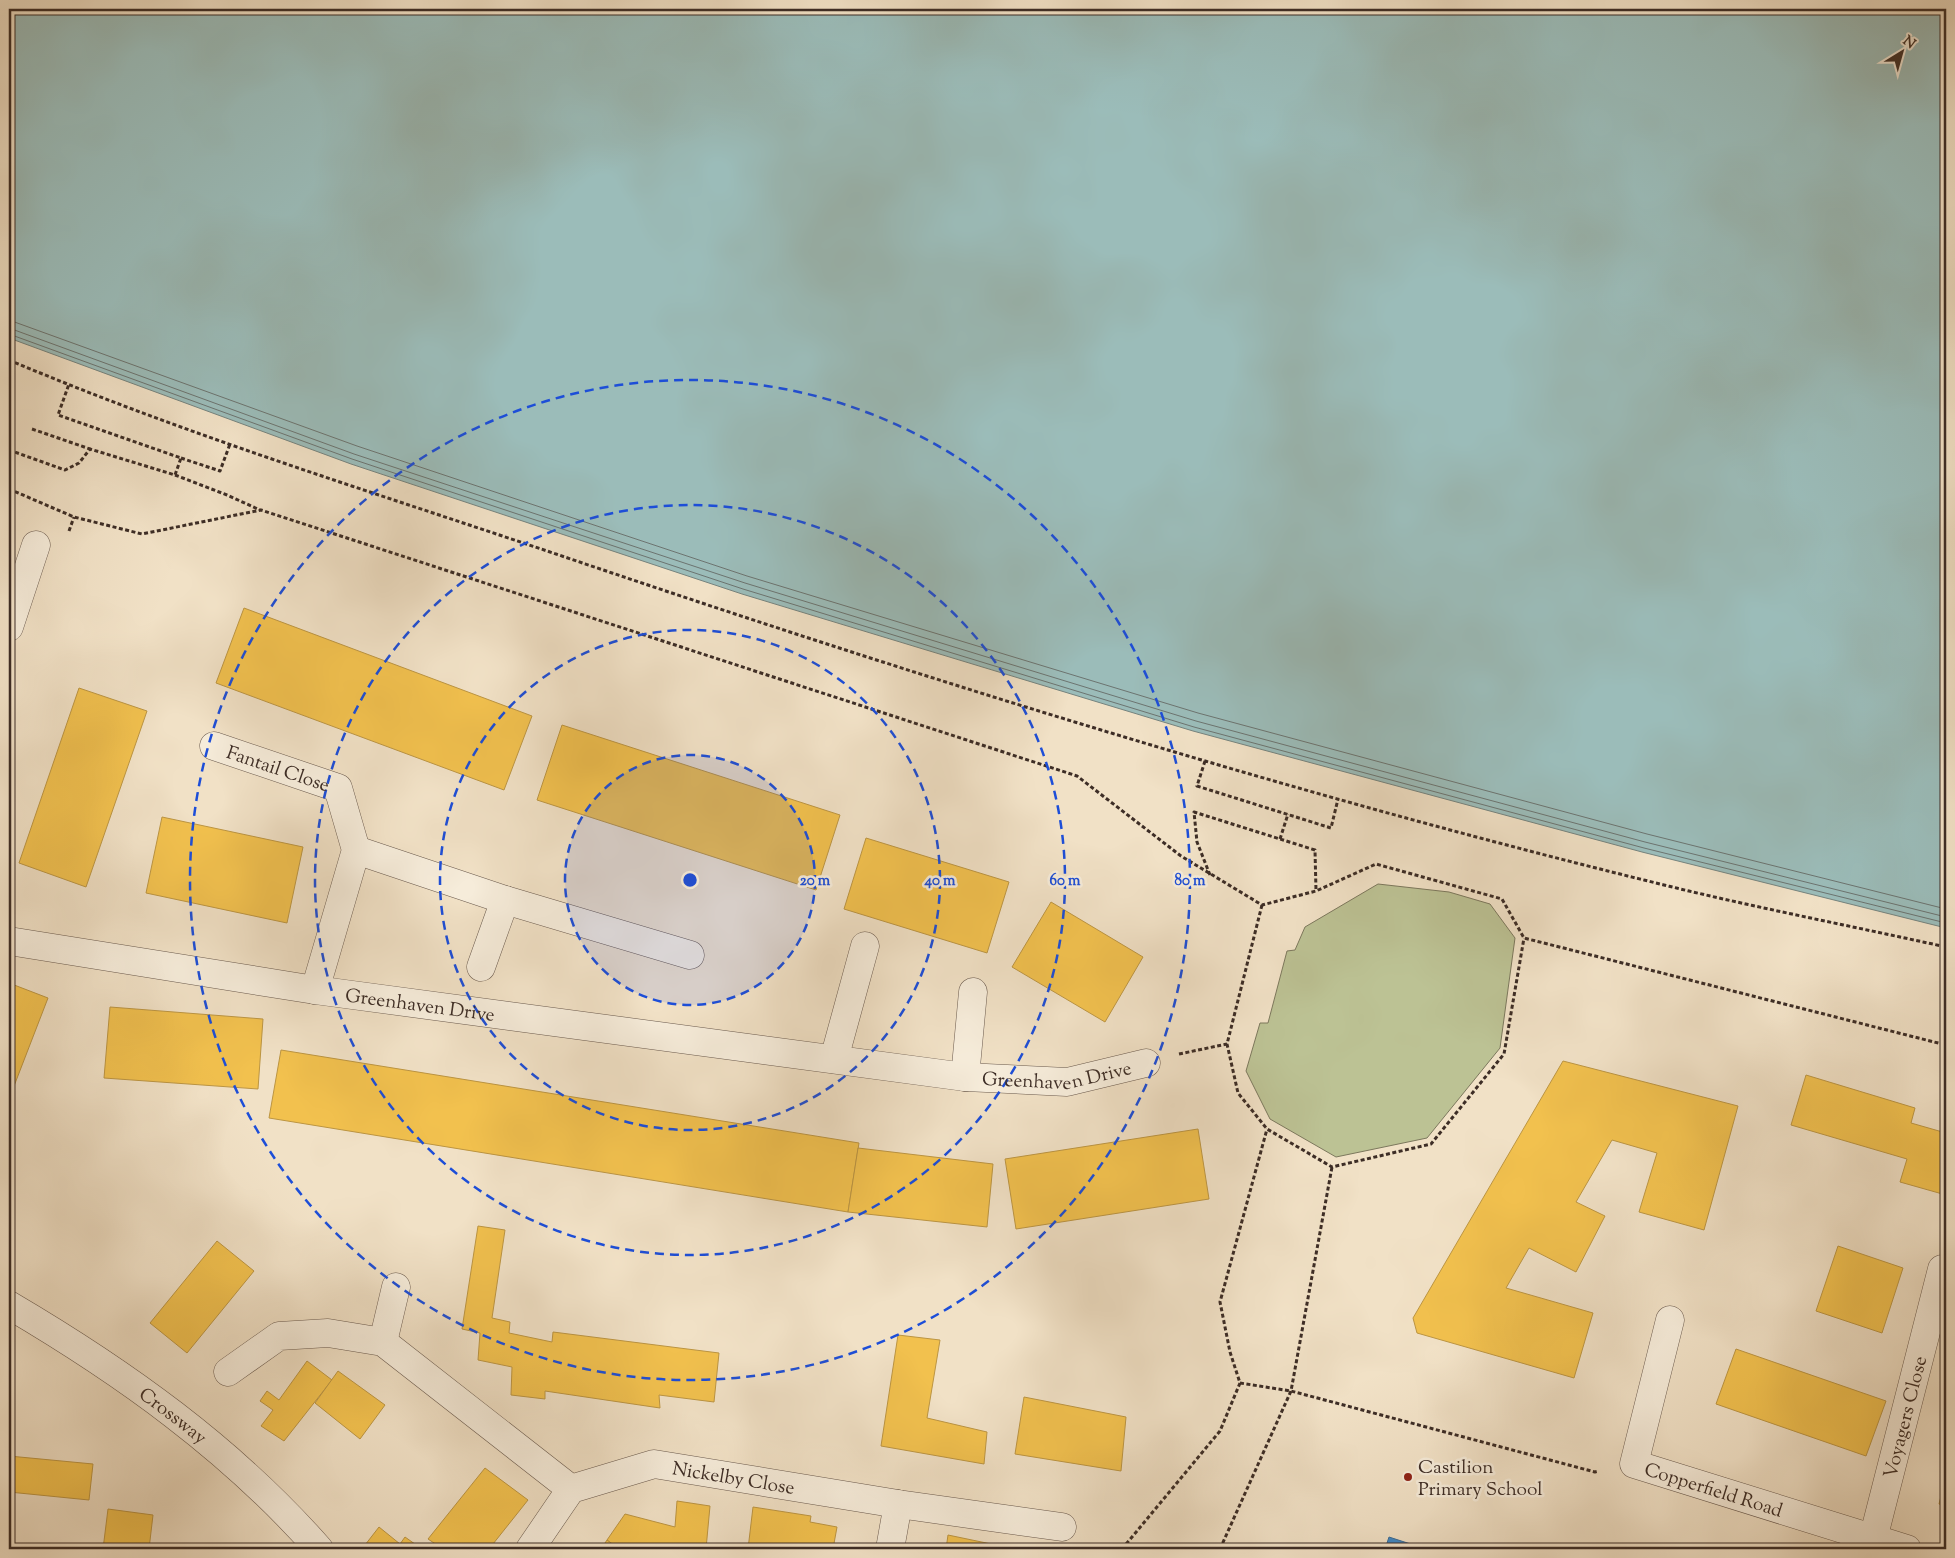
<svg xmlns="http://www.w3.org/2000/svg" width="1955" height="1558" font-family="'Sorts Mill Goudy',serif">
<rect width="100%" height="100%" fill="#f1e1c6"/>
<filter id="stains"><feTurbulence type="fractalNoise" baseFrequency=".004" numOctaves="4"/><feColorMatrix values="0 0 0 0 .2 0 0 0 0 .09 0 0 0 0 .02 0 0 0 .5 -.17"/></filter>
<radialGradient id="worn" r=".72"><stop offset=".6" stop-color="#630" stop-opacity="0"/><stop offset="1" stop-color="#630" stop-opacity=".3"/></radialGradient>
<polygon fill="#bcc294" stroke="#7c785d" points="1378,884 1449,892 1490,904 1515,938 1500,1048 1427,1138 1336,1157 1270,1119 1246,1071 1260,1023 1268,1023 1287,951 1295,950 1305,927"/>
<polygon fill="#9bbcb9" stroke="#75837e" points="9,9 1946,9 1946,928 1642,852 1193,731 742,594 351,464 9,338"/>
<g fill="#f2c14e" stroke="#bc9542">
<polygon points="244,608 532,716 504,790 216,683"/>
<polygon points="79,688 147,711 86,887 19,863"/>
<polygon points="562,725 840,815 816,890 537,800"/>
<polygon points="162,817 303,847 287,923 146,893"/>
<polygon points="866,838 1009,882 987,953 844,909"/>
<polygon points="1051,902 1143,957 1105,1022 1012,967"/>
<polygon points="9,983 48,998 9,1099"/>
<polygon points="110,1007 263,1019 258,1089 104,1078"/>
<polygon points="281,1050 859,1143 848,1212 269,1118"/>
<polygon points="1563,1061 1738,1106 1704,1230 1639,1212 1657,1153 1612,1140 1576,1202 1605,1216 1576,1272 1529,1248 1506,1288 1593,1313 1574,1378 1417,1333 1413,1318"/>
<polygon points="1806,1075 1915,1108 1911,1123 1946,1133 1946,1195 1900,1182 1907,1159 1791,1125"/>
<polygon points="1198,1129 1209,1199 1016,1229 1005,1159"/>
<polygon points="858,1148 993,1164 987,1227 848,1212"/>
<polygon points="478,1226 505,1230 492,1318 510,1322 509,1333 552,1342 553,1332 719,1353 714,1402 659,1395 660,1408 545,1391 545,1399 511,1395 512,1367 478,1360 480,1333 462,1329"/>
<polygon points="217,1241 254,1271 187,1353 150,1323"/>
<polygon points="1838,1246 1903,1268 1882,1333 1816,1311"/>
<polygon points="898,1335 940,1340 927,1418 987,1432 984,1464 881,1446"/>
<polygon points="1736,1349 1886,1401 1866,1456 1716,1404"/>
<polygon points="307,1361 332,1380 284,1441 261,1426 273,1410 260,1401 267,1391 279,1400"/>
<polygon points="338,1371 385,1405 360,1439 315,1403"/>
<polygon points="1024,1397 1126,1417 1121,1471 1015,1454"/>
<polygon points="9,1456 93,1464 89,1500 9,1492"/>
<polygon points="485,1468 528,1500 489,1549 443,1549 428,1539"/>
<polygon points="1946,1477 1946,1506 1939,1504"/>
<polygon points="677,1501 710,1506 706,1549 685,1549 660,1545 657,1549 619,1549 607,1540 625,1514 675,1527"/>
<polygon points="753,1507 811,1516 810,1522 837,1527 833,1549 748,1549"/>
<polygon points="108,1509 153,1515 149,1549 103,1549"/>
<polygon points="379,1527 400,1544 405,1537 422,1549 371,1549 365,1545"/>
<polygon points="948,1535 996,1545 996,1549 946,1549"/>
<polygon points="607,1540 619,1549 601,1549"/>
</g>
<polygon fill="#3f88c5" stroke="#3e6d95" points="1389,1537 1426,1549 1385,1549"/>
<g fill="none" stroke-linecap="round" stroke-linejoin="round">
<g stroke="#6c7470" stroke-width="1">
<polyline points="9,320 357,446 747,576 1198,713 1647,834 1946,909"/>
<polyline points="9,328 354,454 745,583 1196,721 1645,842 1946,917"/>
<polyline points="9,334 352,459 743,589 1194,727 1644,848 1946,923"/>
</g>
<g stroke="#6a5a4e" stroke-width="29">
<g id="minor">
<polyline points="9,627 36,545"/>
<path id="s1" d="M214 746 338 788 356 850 315 990"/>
<polyline points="356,850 505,900 690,955"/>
<path id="s2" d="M9 941 315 990 965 1077 1067 1082 1146 1063"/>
<polyline points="481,967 505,900"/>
<polyline points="834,1059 865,946"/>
<polyline points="965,1077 973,992"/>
<path id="s3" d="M1670 1320 1634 1464 1907 1549"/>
<polyline points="383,1342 396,1287"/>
<polyline points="228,1372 279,1336 328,1333 383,1342 571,1489"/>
<path id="s4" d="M1873 1539 1942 1269 1946 1271"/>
<path id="s5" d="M530 1549 571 1489 654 1464 898 1504 1062 1527"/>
<polyline points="890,1549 898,1504"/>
</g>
</g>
<g stroke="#6a5a4e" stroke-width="29">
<g id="tertiary">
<path id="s6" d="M9 1305C123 1372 231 1449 319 1549"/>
</g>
</g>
<g stroke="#3d2d26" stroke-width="3" stroke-dasharray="4 2.5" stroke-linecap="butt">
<path d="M9 360C186 435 373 492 556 554 915 676 1279 790 1648 881 1747 906 1847 925 1946 947"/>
<polyline points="32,429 90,449"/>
<polyline points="9,450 65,470 79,463 90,449 175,475 181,458 58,415 69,384"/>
<polyline points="181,458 220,471 230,444"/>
<polyline points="175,475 227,495 260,510"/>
<polyline points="9,489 74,517 142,534 261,510 1077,776 1181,856 1262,905 1316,891 1376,864 1502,899 1524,938 1946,1045"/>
<polyline points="69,531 74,517"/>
<polyline points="1205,761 1197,786 1331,828 1338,799"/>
<polyline points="1280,839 1288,814"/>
<polyline points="1210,875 1197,842 1194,812 1315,850 1316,891"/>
<polyline points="1262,905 1227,1044 1238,1093 1267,1129 1332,1167 1431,1144 1504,1054 1524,938"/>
<polyline points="1179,1054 1227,1044"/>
<polyline points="1240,1383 1291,1391 1595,1472 1599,1471"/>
<polyline points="1122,1549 1220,1431 1240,1383 1230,1352 1220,1302 1267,1129"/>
<polyline points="1220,1549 1291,1391 1332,1167"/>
</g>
<use href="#minor" stroke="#f6ecda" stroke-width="28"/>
<use href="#tertiary" stroke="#f6ecda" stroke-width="28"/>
</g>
<circle cx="690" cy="880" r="125" fill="#1d4ed8" fill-opacity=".12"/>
<g fill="none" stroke="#1d4ed8" stroke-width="2.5" stroke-dasharray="9 6">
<circle cx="690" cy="880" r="125"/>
<circle cx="690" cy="880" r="250"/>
<circle cx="690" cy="880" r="375"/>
<circle cx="690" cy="880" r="500"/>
</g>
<circle fill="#8f2418" stroke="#f6ecda" stroke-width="2" cx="1408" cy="1477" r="5"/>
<g text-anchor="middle" stroke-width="5" stroke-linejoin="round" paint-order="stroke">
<g font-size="19" fill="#3d2d26" stroke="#f6ecda">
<text dy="7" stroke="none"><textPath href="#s1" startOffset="68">Fantail Close</textPath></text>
<text dy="7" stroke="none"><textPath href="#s2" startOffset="416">Greenhaven Drive</textPath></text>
<text dy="7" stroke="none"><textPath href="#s2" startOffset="1058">Greenhaven Drive</textPath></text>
<text dy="7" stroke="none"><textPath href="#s6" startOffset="198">Crossway</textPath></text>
<text dy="7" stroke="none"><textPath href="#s4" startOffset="126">Voyagers Close</textPath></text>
<text dy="7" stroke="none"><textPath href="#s5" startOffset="240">Nickelby Close</textPath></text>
<text dy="7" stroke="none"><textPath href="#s3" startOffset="232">Copperfield Road</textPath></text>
</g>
<g font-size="19" fill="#3d2d26" stroke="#f6ecda" text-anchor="start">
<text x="1418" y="1473">Castilion<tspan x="1418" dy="22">Primary School</tspan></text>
</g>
</g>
<circle cx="690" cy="880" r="8" fill="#1d4ed8" stroke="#f6ecda" stroke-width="2.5"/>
<g font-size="15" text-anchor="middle" font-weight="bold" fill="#1d4ed8" stroke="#f6ecda" stroke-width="5" stroke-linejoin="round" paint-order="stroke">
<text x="815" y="885">20 m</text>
<text x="940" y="885">40 m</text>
<text x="1065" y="885">60 m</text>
<text x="1190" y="885">80 m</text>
</g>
<rect width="1955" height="1558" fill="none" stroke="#f1e1c6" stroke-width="30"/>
<rect x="10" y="10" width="1935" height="1538" fill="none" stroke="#3d2d26" stroke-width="2.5"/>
<rect x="15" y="15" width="1925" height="1528" fill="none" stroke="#3d2d26"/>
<g transform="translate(1902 52) rotate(37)" stroke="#f6ecda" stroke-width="4" paint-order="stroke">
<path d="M0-4L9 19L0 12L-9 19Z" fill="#3d2d26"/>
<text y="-8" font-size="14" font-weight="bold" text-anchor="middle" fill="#3d2d26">N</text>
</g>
<rect width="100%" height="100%" filter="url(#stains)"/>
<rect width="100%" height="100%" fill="url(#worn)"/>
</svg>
